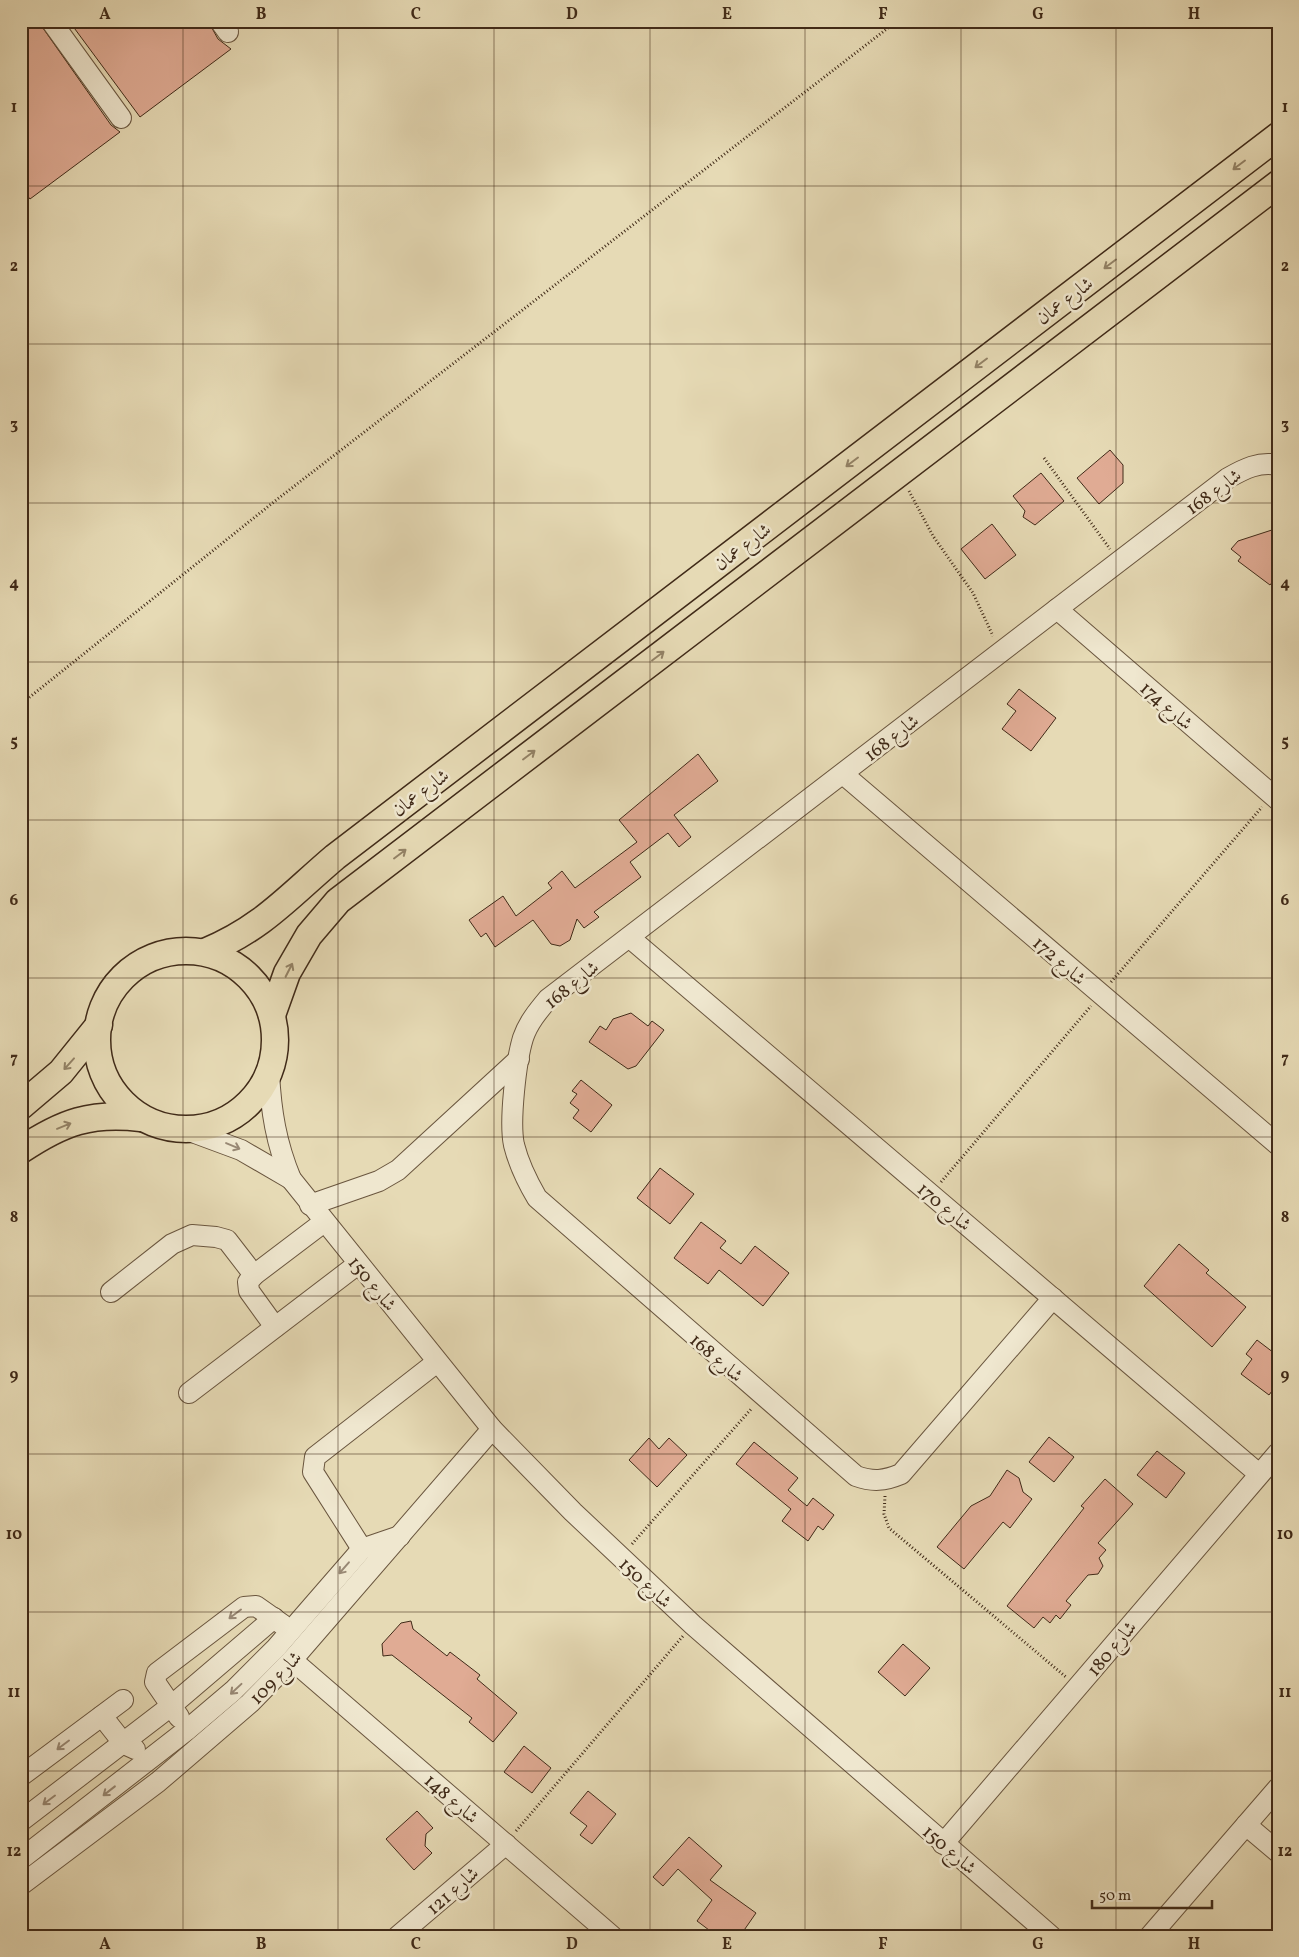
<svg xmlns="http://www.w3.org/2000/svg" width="1299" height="1957" font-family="Vollkorn,Amiri,serif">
<rect width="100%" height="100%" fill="#e6dab5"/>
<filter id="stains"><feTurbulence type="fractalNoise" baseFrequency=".004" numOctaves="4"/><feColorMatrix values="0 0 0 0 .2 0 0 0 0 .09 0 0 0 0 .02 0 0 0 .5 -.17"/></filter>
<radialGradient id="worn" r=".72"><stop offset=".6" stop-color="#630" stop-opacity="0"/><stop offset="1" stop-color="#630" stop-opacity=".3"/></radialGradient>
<g fill="#e0ab94" stroke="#402a18">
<polygon points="31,21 38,21 111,125 120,132 30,199 21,188 21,28"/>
<polygon points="69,21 208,21 218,39 231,49 140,117"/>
<polygon points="1110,450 1123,465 1123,483 1099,504 1077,478"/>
<polygon points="1041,473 1064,501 1035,525 1023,517 1025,511 1013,496"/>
<polygon points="992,524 1016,555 985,579 961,549"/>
<polygon points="1278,528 1278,575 1270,585 1238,561 1241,557 1231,549 1238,541"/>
<polygon points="1019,689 1056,718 1031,751 1002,729 1016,711 1007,704"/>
<polygon points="698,754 718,781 674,815 691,837 679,847 668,833 630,862 641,877 594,912 599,917 584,928 577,919 570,940 560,946 551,944 533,920 495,947 486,933 481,937 469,920 503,896 516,916 552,888 548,883 562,871 575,888 637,842 619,820"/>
<polygon points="631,1013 648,1026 652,1021 664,1030 636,1066 628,1069 589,1042 600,1026 606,1030 613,1019"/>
<polygon points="581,1080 612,1105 591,1132 573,1118 579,1110 570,1103 577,1094 572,1091"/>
<polygon points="660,1168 694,1194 670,1224 637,1198"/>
<polygon points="701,1222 726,1241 720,1248 741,1264 755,1246 789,1273 763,1306 719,1270 708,1284 674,1258"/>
<polygon points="1179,1244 1209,1270 1206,1273 1246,1307 1212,1347 1144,1286"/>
<polygon points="1257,1340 1278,1356 1278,1383 1269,1395 1241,1374 1252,1359 1246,1354"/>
<polygon points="1049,1437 1074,1457 1054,1482 1029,1462"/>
<polygon points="649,1438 659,1449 669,1438 687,1455 657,1487 629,1460"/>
<polygon points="754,1442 798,1478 788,1490 807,1506 813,1498 834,1515 823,1530 818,1526 808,1541 782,1521 791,1509 736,1464"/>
<polygon points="1157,1451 1185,1473 1166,1498 1137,1475"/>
<polygon points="1007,1470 1019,1478 1023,1492 1032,1499 1010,1528 1003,1522 964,1569 937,1547 971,1506 990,1496"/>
<polygon points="1105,1479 1133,1504 1098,1543 1106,1550 1099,1558 1103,1566 1098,1574 1088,1575 1066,1601 1071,1605 1060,1619 1056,1615 1050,1623 1043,1617 1034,1628 1007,1606 1084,1508 1081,1506"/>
<polygon points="411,1621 413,1629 447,1656 450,1652 480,1675 477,1679 517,1713 493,1742 469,1722 472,1718 392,1655 383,1656 382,1644 401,1623"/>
<polygon points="903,1644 930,1668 905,1696 878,1672"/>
<polygon points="524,1746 551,1768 532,1793 504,1772"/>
<polygon points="588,1791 616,1814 592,1844 580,1835 587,1826 570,1813"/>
<polygon points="417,1811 433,1828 426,1834 425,1846 432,1853 414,1870 386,1839"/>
<polygon points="689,1837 722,1866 710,1880 756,1913 740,1936 717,1936 697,1921 712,1900 678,1869 663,1886 653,1877"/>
</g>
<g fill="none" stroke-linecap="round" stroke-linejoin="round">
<g stroke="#6a563f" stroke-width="22">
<g id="minor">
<polyline points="51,21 121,118"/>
<polyline points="220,21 228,32"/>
<polyline points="1057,609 1278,800"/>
<polyline points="843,774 1278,1145"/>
<polyline points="630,938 1259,1474"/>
<path d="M269 1073C271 1111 276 1143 291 1179L492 1429 573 1512 693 1625 1051 1936"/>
<polyline points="187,1130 241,1150 291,1179"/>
<polyline points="310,1205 379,1181 398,1170 519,1059"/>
<polyline points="111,1292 172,1244 192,1235 216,1237 227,1240 254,1275"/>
<path d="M1053 1298 901 1474C884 1481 873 1482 856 1476L537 1198C527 1181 519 1165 514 1145 509 1122 516 1061 523 1038 528 1023 538 1011 548 999L1228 478C1244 469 1259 461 1278 465"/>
<polyline points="275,1327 249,1291 248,1282 254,1275 324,1222"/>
<polyline points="189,1393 358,1264"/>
<polyline points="362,1549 313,1472 315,1457 437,1362"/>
<polyline points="292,1660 612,1936"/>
<polyline points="102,1716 124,1744 135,1749"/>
<polyline points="179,1717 155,1682 157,1673 244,1607 256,1606 283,1625"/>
<polyline points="21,1776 123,1700"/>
<polyline points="21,1821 171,1706 274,1618"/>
<polyline points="1246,1825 1278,1852"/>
<polyline points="943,1844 1278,1453"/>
<polyline points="21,1859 187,1730 233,1691 276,1648 362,1549 400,1536"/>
<polyline points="21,1885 158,1782 250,1703 292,1660 492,1429"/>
<polyline points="398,1936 506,1844"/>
<polyline points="1150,1936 1278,1788"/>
</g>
</g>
<g stroke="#402a18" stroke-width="29">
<g id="major">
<circle cx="186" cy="1040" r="89"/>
<path d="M205 952C263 928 289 896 335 857L1278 136"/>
<polyline points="272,1015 287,973 309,935 338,901 1278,184"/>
<polyline points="21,1106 61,1072 99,1025"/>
<path d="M21 1150C63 1122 91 1112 141 1118"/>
</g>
</g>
<g stroke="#402a18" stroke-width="3" stroke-dasharray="1 2.5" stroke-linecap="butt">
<polyline points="1044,458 1110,549"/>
<polyline points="909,491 933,536 973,593 993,636"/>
<polyline points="21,704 275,501 897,21"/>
<polyline points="1111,982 1262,807"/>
<polyline points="941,1182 1091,1006"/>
<polyline points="885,1496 884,1514 889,1528 1066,1677"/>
<polyline points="632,1544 752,1408"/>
<polyline points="516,1831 683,1636"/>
</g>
<use href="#minor" stroke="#efe7cf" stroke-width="20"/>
<use href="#major" stroke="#e6dab5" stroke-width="26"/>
</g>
<defs><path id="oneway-shaft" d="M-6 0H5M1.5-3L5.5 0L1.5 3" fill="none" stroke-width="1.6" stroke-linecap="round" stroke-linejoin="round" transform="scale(1.25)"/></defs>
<g stroke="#938266">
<use href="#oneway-shaft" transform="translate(1239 165) rotate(143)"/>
<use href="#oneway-shaft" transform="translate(1110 264) rotate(143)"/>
<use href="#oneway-shaft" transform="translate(981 363) rotate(143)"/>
<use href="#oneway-shaft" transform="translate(852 462) rotate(143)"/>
<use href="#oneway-shaft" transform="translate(658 656) rotate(-37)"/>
<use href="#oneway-shaft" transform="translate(529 755) rotate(-37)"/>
<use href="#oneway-shaft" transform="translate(400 854) rotate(-37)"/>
<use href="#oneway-shaft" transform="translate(289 970) rotate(-63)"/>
<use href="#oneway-shaft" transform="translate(69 1064) rotate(132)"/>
<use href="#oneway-shaft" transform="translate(64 1126) rotate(-22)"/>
</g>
<g stroke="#988874">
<use href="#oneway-shaft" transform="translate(233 1146) rotate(23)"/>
<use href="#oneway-shaft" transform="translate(344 1568) rotate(131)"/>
<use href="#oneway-shaft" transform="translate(235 1614) rotate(143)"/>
<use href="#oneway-shaft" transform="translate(236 1689) rotate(137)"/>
<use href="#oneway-shaft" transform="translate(63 1745) rotate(143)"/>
<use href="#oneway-shaft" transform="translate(109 1791) rotate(142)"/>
<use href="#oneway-shaft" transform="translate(49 1800) rotate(143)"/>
</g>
<path fill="none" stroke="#402a18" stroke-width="1" stroke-opacity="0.55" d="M183 21V1936M338 21V1936M494 21V1936M650 21V1936M805 21V1936M961 21V1936M1116 21V1936M21 186H1278M21 344H1278M21 503H1278M21 662H1278M21 820H1278M21 978H1278M21 1137H1278M21 1296H1278M21 1454H1278M21 1612H1278M21 1771H1278"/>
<g text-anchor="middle" stroke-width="5" stroke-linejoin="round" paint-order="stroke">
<g font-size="19" fill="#402a18" stroke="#efe7cf">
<text transform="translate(1064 300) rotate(-37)" y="7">شارع عمان</text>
<text transform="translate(1213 491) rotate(-36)" y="7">شارع 168</text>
<text transform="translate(742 546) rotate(-37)" y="7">شارع عمان</text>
<text transform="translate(1167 705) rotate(41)" y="7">شارع 174</text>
<text transform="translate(891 737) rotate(-38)" y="7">شارع 168</text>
<text transform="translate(420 792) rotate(-37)" y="7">شارع عمان</text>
<text transform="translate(1060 960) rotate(41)" y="7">شارع 172</text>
<text transform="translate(571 984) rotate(-39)" y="7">شارع 168</text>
<text transform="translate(945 1206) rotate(40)" y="7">شارع 170</text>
<text transform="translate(373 1283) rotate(51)" y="7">شارع 150</text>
<text transform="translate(717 1357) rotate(41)" y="7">شارع 168</text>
<text transform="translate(646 1582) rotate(43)" y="7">شارع 150</text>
<text transform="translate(1111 1648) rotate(-50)" y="7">شارع 180</text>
<text transform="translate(275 1677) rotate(-46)" y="7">شارع 109</text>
<text transform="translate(452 1798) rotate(41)" y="7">شارع 148</text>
<text transform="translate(950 1849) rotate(41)" y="7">شارع 150</text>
<text transform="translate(452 1890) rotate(-41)" y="7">شارع 121</text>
</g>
</g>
<rect width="1299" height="1957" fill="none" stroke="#e6dab5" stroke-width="55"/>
<path d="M1092 1900v8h120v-8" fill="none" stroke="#402a18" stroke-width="2.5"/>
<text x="1099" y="1900" font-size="15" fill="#402a18" stroke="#efe7cf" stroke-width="4" paint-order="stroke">50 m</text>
<rect x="28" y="28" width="1244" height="1902" fill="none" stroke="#402a18" stroke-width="2"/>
<g font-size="16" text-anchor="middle" font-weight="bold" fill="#402a18">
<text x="105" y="19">A</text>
<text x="261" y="19">B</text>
<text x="416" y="19">C</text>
<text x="572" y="19">D</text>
<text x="727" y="19">E</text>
<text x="883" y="19">F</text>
<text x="1038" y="19">G</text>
<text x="1194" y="19">H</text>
<text x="14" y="112">1</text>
<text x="1285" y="112">1</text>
<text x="14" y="271">2</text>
<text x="1285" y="271">2</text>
<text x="14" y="429">3</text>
<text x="1285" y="429">3</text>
<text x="14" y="588">4</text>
<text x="1285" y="588">4</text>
<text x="14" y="746">5</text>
<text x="1285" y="746">5</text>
<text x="14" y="905">6</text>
<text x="1285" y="905">6</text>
<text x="14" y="1063">7</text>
<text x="1285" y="1063">7</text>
<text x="14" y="1222">8</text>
<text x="1285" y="1222">8</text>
<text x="14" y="1380">9</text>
<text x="1285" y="1380">9</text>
<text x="14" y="1539">10</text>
<text x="1285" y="1539">10</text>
<text x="14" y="1697">11</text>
<text x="1285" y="1697">11</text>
<text x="14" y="1856">12</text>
<text x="1285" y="1856">12</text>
<text x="105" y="1949">A</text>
<text x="261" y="1949">B</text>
<text x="416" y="1949">C</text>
<text x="572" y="1949">D</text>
<text x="727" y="1949">E</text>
<text x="883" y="1949">F</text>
<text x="1038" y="1949">G</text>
<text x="1194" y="1949">H</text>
</g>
<rect width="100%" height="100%" filter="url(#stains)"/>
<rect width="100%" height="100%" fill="url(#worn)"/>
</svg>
